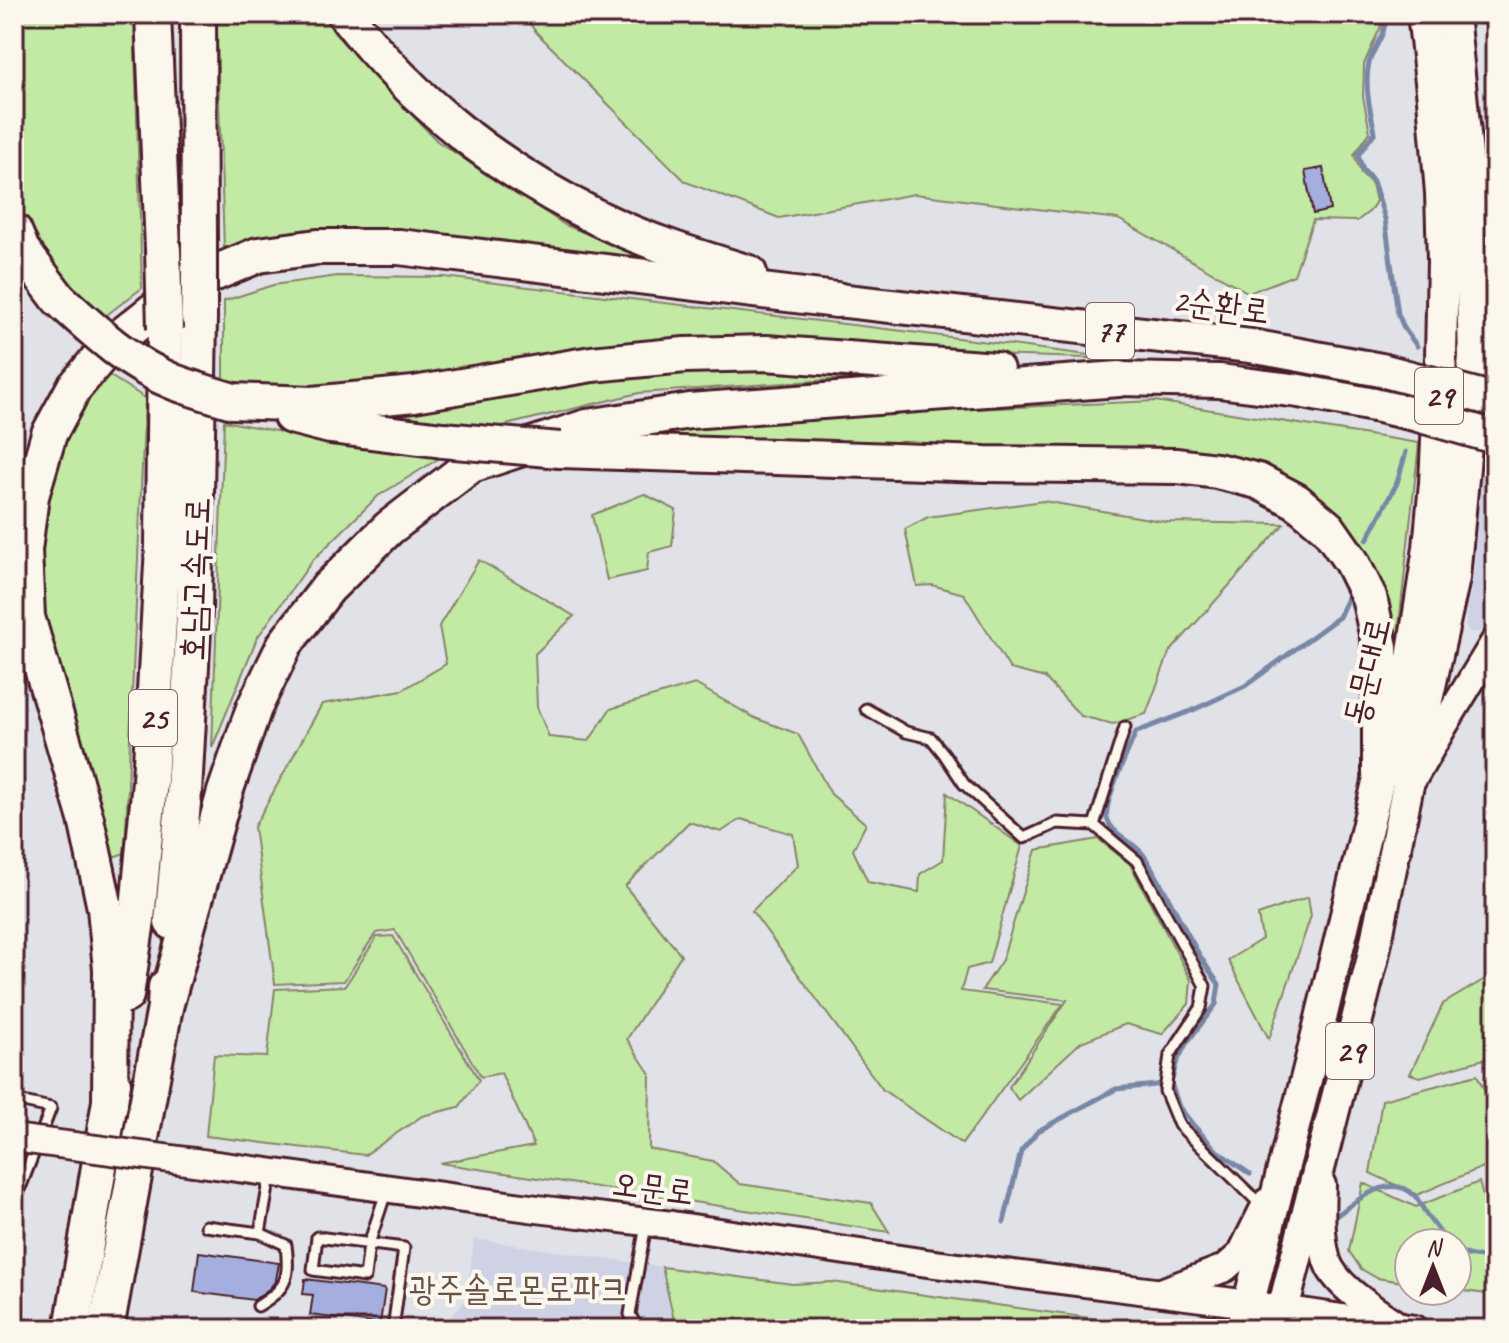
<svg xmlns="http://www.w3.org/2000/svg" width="1509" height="1343" font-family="Caveat,'Poor Story',sans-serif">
<rect width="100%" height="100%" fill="#e1e1e8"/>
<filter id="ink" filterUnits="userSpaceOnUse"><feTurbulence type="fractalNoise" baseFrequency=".0125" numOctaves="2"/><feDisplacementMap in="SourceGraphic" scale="16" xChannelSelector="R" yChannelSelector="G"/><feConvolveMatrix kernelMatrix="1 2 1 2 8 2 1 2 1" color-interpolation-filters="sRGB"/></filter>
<g filter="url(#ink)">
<g fill="#cfd2e5">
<polygon points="1483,453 1495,457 1495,618 1482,632 1470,632 1465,626 1475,565"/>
<polygon points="474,1239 662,1267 676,1329 441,1329 467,1298"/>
</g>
<g fill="#c2eaa5" stroke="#868468" stroke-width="2">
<polygon points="14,14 134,14 142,288 100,320 55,278 14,206"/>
<polygon points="216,14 321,14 337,36 437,141 565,225 690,274 312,232 224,247"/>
<polygon points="522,14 1378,14 1381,26 1364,64 1363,97 1370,132 1354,155 1361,173 1372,184 1376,201 1370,211 1357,221 1313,220 1294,275 1249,293 1118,219 915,194 779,218 686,182 537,33"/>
<polygon points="338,276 444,277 895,330 1119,359 721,347 330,396 224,383 224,301 273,285"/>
<polygon points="96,367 145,398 125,853 107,859 46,675 35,499"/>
<polygon points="695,370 886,376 639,393 485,430 342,420 567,378"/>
<polygon points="1155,401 1419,443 1396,652 1384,589 1263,479 582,441 655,423"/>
<polygon points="224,421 327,441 443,456 378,496 313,560 257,638 212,748"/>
<polygon points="644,494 676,510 672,546 649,552 647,571 607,580 592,515"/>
<polygon points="1043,501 1167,522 1284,524 1169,653 1146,714 1113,724 1081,716 1045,678 1010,669 964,594 932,585 917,586 905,529 928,517"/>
<polygon points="479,560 574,616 535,654 537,707 549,737 589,741 610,709 695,684 755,718 798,734 831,794 866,824 853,850 868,882 919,892 920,874 943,860 947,793 1022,846 989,963 967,969 961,991 1063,1004 962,1144 883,1090 752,911 798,865 793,834 741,819 721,832 689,822 625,886 681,955 627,1039 650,1074 649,1149 713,1161 740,1184 871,1203 889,1232 440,1163 534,1146 501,1073 481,1077 395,930 376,933 344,981 275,984 254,827 322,704 402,690 446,664 439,626"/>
<polygon points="1098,839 1130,864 1191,980 1189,1004 1162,1034 1126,1024 1081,1042 1018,1100 1009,1087 1067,1000 982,990 1002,960 1036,850"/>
<polygon points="1308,897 1311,916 1269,1039 1228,960 1262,939 1258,915"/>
<polygon points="393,936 479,1080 459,1107 422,1116 365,1155 206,1136 214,1055 267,1057 275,989 345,986 377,937"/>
<polygon points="1495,973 1495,1056 1420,1077 1410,1074 1443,1004"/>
<polygon points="1477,1075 1495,1112 1495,1162 1417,1195 1370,1173 1382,1100"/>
<polygon points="1479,1182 1495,1241 1495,1295 1457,1290 1457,1243 1409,1243 1409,1283 1377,1278 1361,1269 1349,1251 1363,1183 1416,1207"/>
<polygon points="662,1267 793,1284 832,1282 1104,1320 1098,1329 676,1329"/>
</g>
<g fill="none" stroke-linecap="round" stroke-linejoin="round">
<g stroke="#7887a4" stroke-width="5">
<path d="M1384 14C1389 36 1370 48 1368 68 1365 90 1370 111 1375 132L1358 155 1363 170 1373 181 1385 219 1398 314 1405 330 1417 346"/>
<polyline points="1367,540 1397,483 1406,452"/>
<path d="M1250 1174 1217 1151 1194 1126 1179 1107 1171 1083 1176 1064 1186 1044 1216 1004 1219 984C1189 945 1172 898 1145 857 1136 842 1112 836 1107 818 1103 803 1129 749 1136 732L1191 711 1245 686 1339 617 1349 595"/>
<path d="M1335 1217C1355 1201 1390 1172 1414 1195 1420 1201 1423 1210 1428 1217 1435 1226 1441 1233 1447 1243"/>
<polyline points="1004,1222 1021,1151 1038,1131 1116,1089 1166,1084"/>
<polyline points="1457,1252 1472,1256 1495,1258"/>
</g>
</g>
<g fill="#a4afdf" stroke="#4a1f2b" stroke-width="2">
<polygon points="1323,168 1330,210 1313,214 1305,171"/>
<polygon points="199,1252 279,1263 276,1280 270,1288 254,1300 194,1292"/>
<polygon points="305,1279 385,1289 380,1324 310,1315 313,1295 303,1294"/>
</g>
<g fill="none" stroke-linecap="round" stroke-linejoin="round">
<g stroke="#4a1f2b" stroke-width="15">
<g id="service">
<polyline points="866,709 906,732 931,738 944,754 964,784 1024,838 1057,823 1094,825 1137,861 1205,986 1201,1008 1170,1055 1165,1091 1179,1125 1262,1206"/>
<polyline points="1094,825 1125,727"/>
<polyline points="14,1100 51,1108 14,1204"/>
<polyline points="386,1192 369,1244 365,1277 313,1270 317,1237 404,1248 393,1329"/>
<polyline points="206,1226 260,1233"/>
<path d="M258 1306C287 1288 290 1279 286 1245L260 1233 270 1176"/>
<polyline points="637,1329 630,1314 646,1225"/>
</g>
</g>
<g stroke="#4a1f2b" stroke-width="32">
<g id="secondary">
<polyline points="1413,779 1443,727 1495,641"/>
<polyline points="194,1162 537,1209 672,1225 927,1263 1249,1304 1415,1329"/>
<path d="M1322 1185C1321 1210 1320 1236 1327 1261 1335 1286 1376 1310 1397 1325"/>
<polyline points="1164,1291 1225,1268 1241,1254 1267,1202"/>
</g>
</g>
<g stroke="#4a1f2b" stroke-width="36">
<g id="primary">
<polyline points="1242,1329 1310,1064 1380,774 1412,658 1429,548 1435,483 1441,356 1443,261 1441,193 1433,99 1423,14"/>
<polyline points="1278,1329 1372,961 1407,790 1454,578 1474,356 1468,164 1453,14"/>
</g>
</g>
<g stroke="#4a1f2b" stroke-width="38">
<g id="trunk">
<polyline points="837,300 1251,346 1381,370"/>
<polyline points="1119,379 1219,381 1299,391 1374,405"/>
</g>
</g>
<g stroke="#4a1f2b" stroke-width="40">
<g id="motorway">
<polyline points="153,14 163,249"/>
<polyline points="198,14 199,240"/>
<path d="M345 14C415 104 498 169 600 219 647 242 700 258 749 273"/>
<polyline points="14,231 22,250 59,299"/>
<polyline points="233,401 313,404 414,394 592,364 685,355 766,353 996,370"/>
<polyline points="291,416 330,426 443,440"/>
<polyline points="560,450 985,464 1177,466 1217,471 1258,481 1296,501 1328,528 1351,561 1369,597 1380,647 1380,774"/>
<polyline points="172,922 184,792 194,612 199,317"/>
<polyline points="126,995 137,920 150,781 163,547 165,329"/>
<polyline points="165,1007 225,792 254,708 285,644 328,588 389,528 471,465 587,427 690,411 1119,379"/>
<polyline points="110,1104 111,969 105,908 86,819 27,617 24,550 31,496 49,434 74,388 109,346 184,286 258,255 317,247 399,247 837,300"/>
<polyline points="72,1329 113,1083"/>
<polyline points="106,1329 165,1007 166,987"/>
</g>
</g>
<use href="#service" stroke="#fbf7ec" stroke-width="9"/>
<use href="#secondary" stroke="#fbf7ec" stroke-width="26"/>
<use href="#primary" stroke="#fbf7ec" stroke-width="30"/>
<use href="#trunk" stroke="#fbf7ec" stroke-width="32"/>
<use href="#motorway" stroke="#fbf7ec" stroke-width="34"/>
<g stroke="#4a1f2b" stroke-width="32" stroke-linecap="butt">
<polyline id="secondary-bridge" points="21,1139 194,1162"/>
</g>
<g stroke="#4a1f2b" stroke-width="38" stroke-linecap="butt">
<g id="trunk-bridge">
<polyline points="1381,370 1495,400"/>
<polyline points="1374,405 1418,415 1495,437"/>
</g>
</g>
<g stroke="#4a1f2b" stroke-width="40" stroke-linecap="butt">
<g id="motorway-bridge">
<polyline points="199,240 199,317"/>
<polyline points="163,249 165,329"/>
<path d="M59 299C94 331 129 364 174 382 193 389 213 395 233 401"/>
<polyline points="443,440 560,450"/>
</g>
</g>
<use href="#secondary-bridge" stroke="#fbf7ec" stroke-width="26"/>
<use href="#trunk-bridge" stroke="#fbf7ec" stroke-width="32"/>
<use href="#motorway-bridge" stroke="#fbf7ec" stroke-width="34"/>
</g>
</g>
<g text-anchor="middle" stroke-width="8" stroke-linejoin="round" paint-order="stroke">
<g fill="#fbf7ec" stroke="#7f6065" stroke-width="2">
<rect x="1086" y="303" width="48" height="56" rx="6"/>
<rect x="1415" y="368" width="48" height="56" rx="6"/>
<rect x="129" y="690" width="48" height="56" rx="6"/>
<rect x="1326" y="1023" width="48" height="56" rx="6"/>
</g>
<g font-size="32" font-weight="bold" fill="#4a1f2b">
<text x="1110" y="342">77</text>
<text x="1439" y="407">29</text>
<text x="153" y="729">25</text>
<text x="1350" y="1062">29</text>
</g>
<g font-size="34" fill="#4a1f2b" stroke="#fbf7ec">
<text transform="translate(1221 305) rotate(7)" y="12">2순환로</text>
<text transform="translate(194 579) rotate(-88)" y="12">호남고속도로</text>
<text transform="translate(1366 671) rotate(-77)" y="12">동문대로</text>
<text transform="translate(653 1187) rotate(7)" y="12">오문로</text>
</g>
<g font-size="34" fill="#68524a" stroke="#fbf7ec">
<text x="518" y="1300">광주솔로몬로파크</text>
</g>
</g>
<rect width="1509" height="1343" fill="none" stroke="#fbf7ec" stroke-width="48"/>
<rect x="24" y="24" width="1461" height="1295" fill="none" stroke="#4a1f2b" stroke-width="3" filter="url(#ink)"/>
<g transform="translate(1433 1267)"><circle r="38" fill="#fbf7ec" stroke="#b4a19f" stroke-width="2"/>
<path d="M0-6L14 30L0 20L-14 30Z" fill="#4a1f2b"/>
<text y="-12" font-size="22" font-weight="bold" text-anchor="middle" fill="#4a1f2b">N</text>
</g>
</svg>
